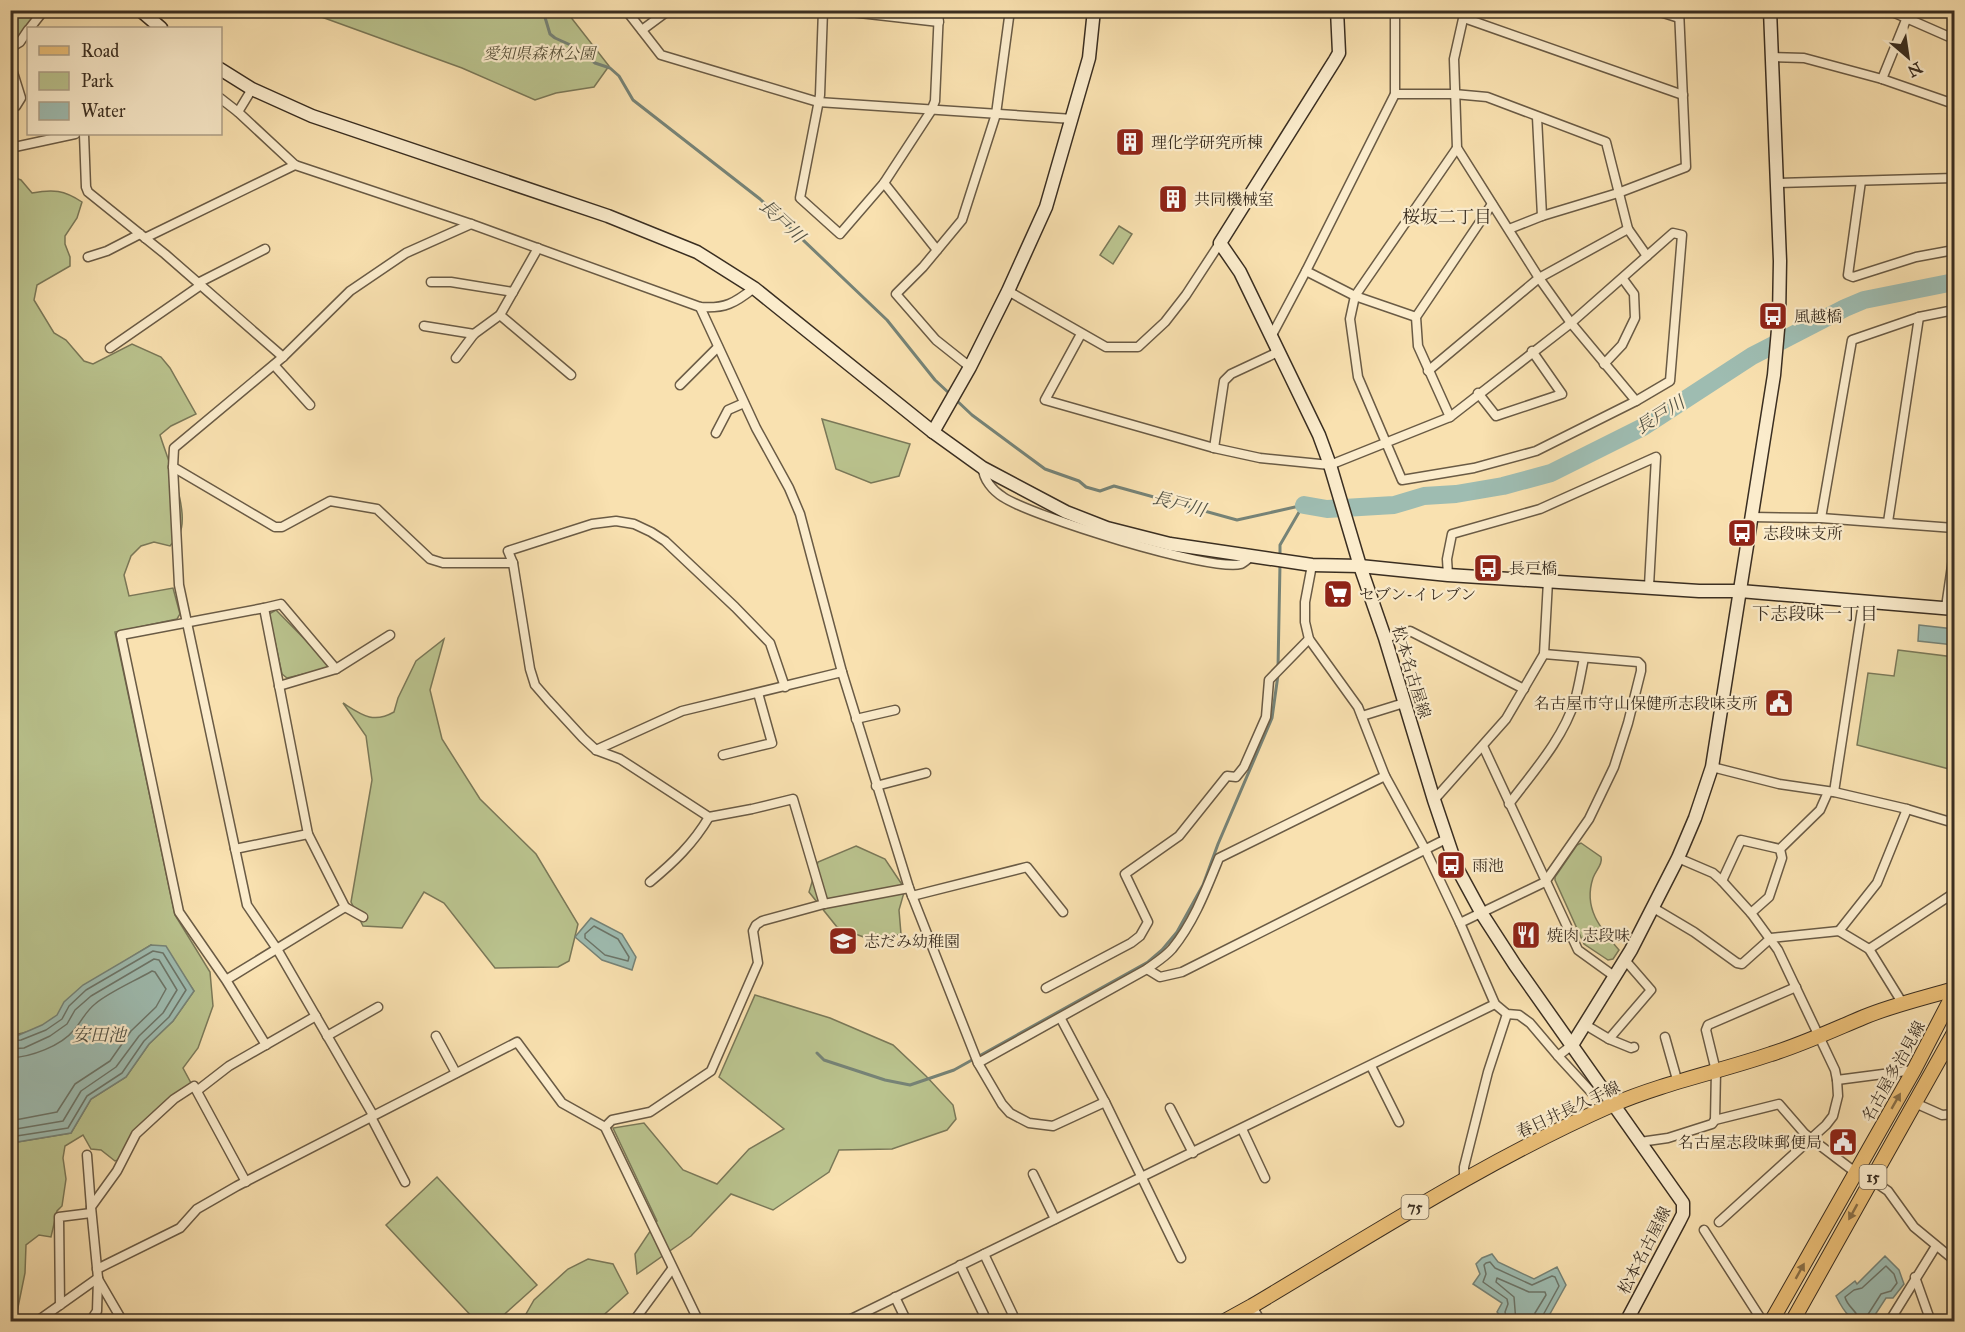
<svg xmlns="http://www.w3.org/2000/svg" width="1965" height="1332" font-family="'IM FELL Great Primer','Noto Serif JP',serif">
<rect width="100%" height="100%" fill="#f9e1b0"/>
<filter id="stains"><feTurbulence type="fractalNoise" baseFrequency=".00333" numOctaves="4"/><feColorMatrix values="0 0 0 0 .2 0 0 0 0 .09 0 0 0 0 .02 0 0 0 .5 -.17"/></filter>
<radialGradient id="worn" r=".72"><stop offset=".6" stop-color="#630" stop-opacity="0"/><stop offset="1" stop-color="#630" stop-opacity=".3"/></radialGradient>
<g fill="#bac38e" stroke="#7a7858" stroke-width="1.5">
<polygon points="10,11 41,11 26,31 10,45"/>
<polygon points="305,11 566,11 609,66 594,87 556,93 535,100 462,68"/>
<path d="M10 176 21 180 32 193C53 189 64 190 82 202L77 218 65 236V244L70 257V266L37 285 34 300 54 333 66 340 84 361 93 364 132 344 161 357 170 368 196 414 171 426 160 435C167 458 191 513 179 535 177 539 173 542 170 546L154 542 141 546 131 556 124 575 129 596 173 588 180 614 177 619 115 632 175 915 210 972 213 1006 198 1048 183 1068 191 1083 135 1131 121 1159 115 1161 101 1150 91 1149 83 1135 65 1146 63 1158 66 1179 62 1206 57 1211 51 1237 39 1235 26 1245 25 1273 15 1322 10 1321V1227L14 1197 11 1196V1143L71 1133 91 1099 126 1077 149 1044 173 1021 194 991 182 973 151 945C123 962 95 980 68 1000 62 1004 62 1010 58 1015 48 1026 25 1034 11 1035Z"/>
<polygon points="1119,226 1132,234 1113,264 1100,255"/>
<polygon points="822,419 910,444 899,476 871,483 836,469"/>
<polygon points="276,610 330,665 329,668 287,678 282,674 269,614"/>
<path d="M444 639 430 690 442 739 480 799 536 854 578 924 569 961 558 967 495 968 444 903 424 892 402 928 363 926 351 902 372 780 366 736 343 703C362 715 373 724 394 712L398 698 416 661Z"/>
<polygon points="1898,650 1954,657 1954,766 1953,770 1857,745 1868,673 1894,676"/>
<path d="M1581 843 1601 857C1603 864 1596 870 1593 878 1583 908 1600 928 1619 950L1613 959 1608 960 1584 944 1555 880V877L1577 845Z"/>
<polygon points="856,846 885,859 905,889 899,910 901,934 874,941 837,927 809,892 818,862"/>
<polygon points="755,995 830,1018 893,1045 926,1076 953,1105 956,1119 947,1130 892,1149 839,1150 829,1172 773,1210 731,1194 691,1236 637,1274 635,1254 657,1221 613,1128 644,1123 683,1170 717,1184 749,1149 784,1129 719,1077"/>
<polygon points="437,1177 537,1285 497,1321 476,1321 386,1225"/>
<polygon points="588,1259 613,1264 628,1293 597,1321 522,1321 534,1300 568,1269"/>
</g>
<g fill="#9ebcb1" stroke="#768377" stroke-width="1.5">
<polygon points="1919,625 1954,629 1954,645 1918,641"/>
<polygon points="591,918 622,934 636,957 632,970 602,960 575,937"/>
<polygon points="151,945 166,946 194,991 173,1021 149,1044 126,1077 91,1099 71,1133 11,1143 11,1035 19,1035 42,1025 57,1015 64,1002 83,985"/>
<polygon points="1492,1254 1498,1262 1534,1279 1557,1267 1566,1285 1546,1321 1504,1321 1497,1312 1502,1303 1473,1284 1480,1274 1476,1264 1482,1258"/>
<path d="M1885 1256 1899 1270 1904 1284 1893 1298H1886L1871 1321C1850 1322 1845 1314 1836 1296L1855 1281 1857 1284Z"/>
</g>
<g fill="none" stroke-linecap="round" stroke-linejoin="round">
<g stroke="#6c7569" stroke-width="1.5">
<polygon points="594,926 618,939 629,957 628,961 605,955 585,938 585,934"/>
<polyline points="10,1041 21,1040 46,1030 62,1019 69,1006 86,990 153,951 163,953 186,990 169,1017 144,1041 122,1073 87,1096 68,1128 10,1137"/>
<polyline points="10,1049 24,1048 50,1036 67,1024 75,1010 91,996 154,959 159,960 177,990 163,1013 139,1036 116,1067 81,1091 63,1121 10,1130"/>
<path d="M10 1058C31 1057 61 1046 74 1030 82 1021 85 1012 95 1004 109 992 135 981 152 971L155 972 166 989 156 1007 131 1031 110 1061 75 1084 57 1112 10 1121"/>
<polyline points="1508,1322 1505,1312 1508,1304 1507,1299 1483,1282 1486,1274 1484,1265 1486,1263 1490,1262 1495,1268 1532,1285 1552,1276 1555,1277 1559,1286 1542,1317 1541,1322"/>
<polyline points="1516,1322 1514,1297 1496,1282 1497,1278 1529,1292 1545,1292 1546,1295 1535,1313 1534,1322"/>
<path d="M1860 1322C1859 1312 1847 1307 1845 1297L1854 1290 1862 1288 1886 1266 1894 1274 1897 1283 1891 1291 1881 1294 1867 1316V1322"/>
</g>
<g stroke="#768377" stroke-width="3">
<polyline points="539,10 544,14 550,34 555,38 575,47 595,63 610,68 619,76 633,100 760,199 887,320 935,380 950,394"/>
<polyline points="954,398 972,415 1045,469 1079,481 1086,487 1100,491 1114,486 1237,520 1304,505"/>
<polyline points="1280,557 1280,545 1302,507"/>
<polyline points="1278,668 1280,564"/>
<polyline points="817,1053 824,1060 885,1080 910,1085 954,1070 1148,962 1162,950 1177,932 1203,885 1218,844 1272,718 1278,675"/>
</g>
<polyline stroke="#9ebcb1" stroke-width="18" points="1304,505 1327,509 1394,505 1424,496 1456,494 1503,486 1551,473 1643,427 1752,356 1845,308 1864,300 1954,282"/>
<g stroke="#6a5b45" stroke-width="11">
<g id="street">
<polyline points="626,10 661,55 818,102 1073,119"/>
<polyline points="823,10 820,95 800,198 840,234 884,183 931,111 935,101 939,10"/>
<polyline points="833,10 939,22"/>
<polyline points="1465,10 1454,59 1457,148 1539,278 1571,323 1636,401"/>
<polyline points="1654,10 1679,18"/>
<polyline points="1888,10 1954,39"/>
<polyline points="1464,18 1683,95"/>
<polyline points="30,28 44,10"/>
<polyline points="642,30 669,10"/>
<polyline points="10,48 20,42 28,30"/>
<polyline points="1772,57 1804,58 1882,79 1954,104"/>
<polyline points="10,63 21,98 16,106 10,108"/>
<polyline points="1882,79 1910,10"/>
<path d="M252 89 238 112 295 165 471 224 700 307C725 309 735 303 754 288"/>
<polyline points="1395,94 1454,94 1487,97 1606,142 1628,229"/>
<polyline points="220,98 238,112"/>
<polyline points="1537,117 1542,216"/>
<polyline points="84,134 86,187 88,192 165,254 283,357"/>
<polyline points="10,148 75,134"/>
<polyline points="1861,181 1848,275 1853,277 1916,257 1954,250"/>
<polyline points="884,183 937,250"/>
<polyline points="1778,183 1954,178"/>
<polyline points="1509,229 1542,216 1618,193 1686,167 1679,10"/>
<polyline points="145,238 295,165"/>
<polyline points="88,257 107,251 140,234"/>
<polyline points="1306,271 1355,296 1416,317"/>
<polyline points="431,282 451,282 513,292"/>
<polyline points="198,283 265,249"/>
<polyline points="1008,291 1106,347 1138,347 1165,322 1186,295 1220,243"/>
<path d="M700 307 756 428 789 488 800 514 842 672 909 888 978 1063 1147 969C1155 963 1165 957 1172 949 1194 922 1206 890 1219 858L1385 776"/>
<polyline points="500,315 571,375"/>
<polyline points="424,326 474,334"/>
<polyline points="1081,334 1045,400 1214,448 1260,458 1330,465 1450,417 1571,323 1673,233 1682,235 1670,381 1636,401 1536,451 1474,468 1402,480 1358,377 1350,319 1355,296 1457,148"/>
<polyline points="1271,337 1306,271 1395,94 1395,10"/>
<polyline points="110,348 201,285"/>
<polyline points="456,358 474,334 500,315 538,248"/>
<polyline points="1604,364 1622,345 1635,318 1634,294 1623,279"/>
<polyline points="274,365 310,405"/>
<polyline points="970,367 936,340 896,294 923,267 962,220 996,114 1010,10"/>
<polyline points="1428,371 1539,278 1628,229 1647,256"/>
<polyline points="680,385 718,347"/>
<polyline points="1478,393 1496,416 1562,394 1532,351"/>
<polyline points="1450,417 1418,346 1416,317 1492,204"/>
<polyline points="716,433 728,410 744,403"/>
<polyline points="1214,448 1224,381 1231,374 1278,352"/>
<polyline points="173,467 275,527 282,527 330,501 377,509 430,559 443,563 513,563"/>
<path d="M983 468C983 479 993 491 1003 497 1031 516 1210 572 1241 564 1244 563 1249 558 1252 556"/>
<polyline points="1752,517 1821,518 1954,528"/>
<polyline points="1821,518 1852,340 1919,317 1954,310"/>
<polyline points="1888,522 1919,317"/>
<polyline points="1312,565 1305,602 1305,622 1309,639 1358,707 1385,776 1425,849 1460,923 1495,1004 1507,1014 1519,1015 1530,1023 1558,1056 1572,1045"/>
<polyline points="1448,575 1447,559 1452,534 1540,509 1656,457 1649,586"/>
<polyline points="1946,607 1954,552"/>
<polyline points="264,608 281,604 336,669"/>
<polyline points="1385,638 1410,631 1524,689"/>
<polyline points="279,686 336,669 390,635"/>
<polyline points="785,687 770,643 735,607 665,541 651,532 634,524 616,521 592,524 508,551 513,563 530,669 535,685 548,700 583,738 596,750 620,759 709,817 752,809 793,799 824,904"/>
<polyline points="1362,716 1404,703"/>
<polyline points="856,719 895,710"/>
<polyline points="1483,746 1578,950 1614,976"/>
<polyline points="596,750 682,711 842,672"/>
<polyline points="723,755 772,743 758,693"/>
<polyline points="1712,767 1779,784 1834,792 1907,809 1954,823"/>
<polyline points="876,786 926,773"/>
<polyline points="1834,792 1862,609"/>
<polyline points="1434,800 1506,719 1544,654 1548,581"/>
<path d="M1509 804C1533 772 1563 739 1575 700 1579 686 1581 672 1584 658"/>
<polyline points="235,849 308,834"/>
<polyline points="1678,858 1713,873 1722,881 1751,913 1778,950 1835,1070 1837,1080 1838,1096 1833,1116 1826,1125 1719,1222"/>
<polyline points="1722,881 1741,840 1780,849 1820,810 1828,792"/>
<path d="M650 882C674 862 693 844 709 817"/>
<polyline points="912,896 1027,867 1063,912"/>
<polyline points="345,907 363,917"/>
<polyline points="1652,907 1694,932 1737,963 1742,964 1771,938 1839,931 1869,949 1903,1004"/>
<polyline points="1751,913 1769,897 1782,858 1780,849"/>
<polyline points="1460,923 1545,882 1589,819 1614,767 1628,723 1641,671 1641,665 1638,662 1544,654"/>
<polyline points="1839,931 1877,883 1907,809"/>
<polyline points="1869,949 1954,893"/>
<polyline points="1147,969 1160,977 1182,972 1446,839"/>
<polyline points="226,980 345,907 308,834 264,608 121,635 179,912 226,980 266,1045"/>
<polyline points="1046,988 1131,943 1140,936 1148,922 1125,874 1179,836 1227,776 1236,777 1244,767 1266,717 1269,680 1309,639"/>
<polyline points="1061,1019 1105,1102 1181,1258"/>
<polyline points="1584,1024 1609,1039 1651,990 1625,960"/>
<polyline points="327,1036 378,1007"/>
<polyline points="436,1036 456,1073"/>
<polyline points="1665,1037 1678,1083"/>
<polyline points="1609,1039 1631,1048 1634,1047"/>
<polyline points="1942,1054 1954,1060"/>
<polyline points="1558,1056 1592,1093 1603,1090"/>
<polyline points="978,1063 1002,1104 1010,1113 1029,1123 1053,1126 1105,1102"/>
<polyline points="1371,1066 1399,1122"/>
<polyline points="1837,1080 1914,1070"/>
<polyline points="198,1090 229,1066 316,1016"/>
<polyline points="1915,1103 1942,1115 1954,1114"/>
<polyline points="1170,1108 1193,1153"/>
<polyline points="373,1115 277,949 247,905 179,585 173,467 174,448 283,357 350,291 406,253 471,224"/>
<polyline points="371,1117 405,1182"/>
<polyline points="1715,1120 1716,1071 1706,1030 1708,1025 1796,987"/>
<polyline points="605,1127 612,1120 650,1112 711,1071 758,963 753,931 756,925 762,921 824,904 909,888"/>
<polyline points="1242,1129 1265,1178"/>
<polyline points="1640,1142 1668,1138 1712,1124 1715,1120 1779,1104 1805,1134 1855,1172"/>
<polyline points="87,1155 91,1207"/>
<polyline points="1033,1174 1055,1219"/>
<polyline points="1464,1179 1464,1167 1488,1072 1507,1014"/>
<polyline points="1872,1180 1888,1191 1914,1227 1954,1260"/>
<polyline points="1704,1230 1763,1322"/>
<polyline points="984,1254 1013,1315"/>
<polyline points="960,1265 984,1315"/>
<polyline points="97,1269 180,1228 197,1209 237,1186 517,1042 562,1103 605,1127 699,1322"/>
<polyline points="1915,1277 1931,1322"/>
<polyline points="98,1279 123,1322"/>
<polyline points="895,1297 907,1322"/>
<polyline points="60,1305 59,1217 91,1213"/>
<polyline points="1252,1306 1261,1322"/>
<polyline points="36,1322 98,1278"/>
<polyline points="90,1322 97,1311 98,1278 91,1207 117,1171 136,1134 174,1099 194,1086 246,1182"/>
<polyline points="633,1322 672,1269"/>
<polyline points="845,1322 1495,1004"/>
<polyline points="1889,1322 1936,1246"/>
</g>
</g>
<g stroke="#3a2e21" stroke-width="15">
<g id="secondary">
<polyline points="140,10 161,28"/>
<polyline points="1337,10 1339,53 1335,60 1220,243 1240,272 1319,435 1330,465 1360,566 1385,638 1434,800 1457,868 1482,914 1515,965 1683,1203 1683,1214 1679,1222 1626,1322"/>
<polyline points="220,69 252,89 312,116 608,216 697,252 754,288 933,432 983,468 1066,512 1107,528 1170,544 1312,565 1360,566 1448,575 1699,591 1740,591 1954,609"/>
<polyline points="933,432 970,367 1008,291 1046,207 1089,58 1094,10"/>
<polyline points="1572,1045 1631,950 1678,858 1695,818 1712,767 1774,375 1779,318 1780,261 1770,10"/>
</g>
</g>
<g stroke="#3a2e21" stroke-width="16">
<g id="primary">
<path d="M1223 1322 1252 1306C1370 1236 1485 1161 1612 1105 1663 1083 1718 1072 1771 1054 1803 1044 1833 1030 1864 1017 1893 1005 1924 998 1954 989"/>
<polyline points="1771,1322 1914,1070 1954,993"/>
<polyline points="1792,1322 1954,1033"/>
</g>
</g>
<use href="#street" stroke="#fbeccc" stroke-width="8"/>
<use href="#secondary" stroke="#fbeccc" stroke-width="12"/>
<use href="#primary" stroke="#ecc078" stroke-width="14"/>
</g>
<defs><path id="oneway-solid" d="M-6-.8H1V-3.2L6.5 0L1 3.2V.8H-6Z" transform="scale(1.5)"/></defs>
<g fill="#8a7048">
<use href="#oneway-solid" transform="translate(1896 1101) rotate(-60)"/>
<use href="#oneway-solid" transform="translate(1853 1212) rotate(119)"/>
<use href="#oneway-solid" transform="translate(1800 1271) rotate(-61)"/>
</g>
<defs>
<g id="building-square" transform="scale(1.5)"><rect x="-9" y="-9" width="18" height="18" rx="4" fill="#8f2418" stroke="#fbeccc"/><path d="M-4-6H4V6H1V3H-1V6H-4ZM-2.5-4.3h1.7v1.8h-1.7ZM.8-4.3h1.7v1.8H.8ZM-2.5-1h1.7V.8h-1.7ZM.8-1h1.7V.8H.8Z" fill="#fff"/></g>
<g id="bus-square" transform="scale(1.5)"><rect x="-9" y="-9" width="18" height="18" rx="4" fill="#8f2418" stroke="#fbeccc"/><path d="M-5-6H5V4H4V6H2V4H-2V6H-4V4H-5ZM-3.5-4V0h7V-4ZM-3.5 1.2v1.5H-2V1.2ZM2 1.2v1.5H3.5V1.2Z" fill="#fff"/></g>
<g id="supermarket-square" transform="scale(1.5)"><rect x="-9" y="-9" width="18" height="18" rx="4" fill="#8f2418" stroke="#fbeccc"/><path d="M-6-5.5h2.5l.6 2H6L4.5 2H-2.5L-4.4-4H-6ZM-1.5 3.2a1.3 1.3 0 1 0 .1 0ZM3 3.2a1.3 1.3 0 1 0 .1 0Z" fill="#fff"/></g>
<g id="civic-square" transform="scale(1.5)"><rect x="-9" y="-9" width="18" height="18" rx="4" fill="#8f2418" stroke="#fbeccc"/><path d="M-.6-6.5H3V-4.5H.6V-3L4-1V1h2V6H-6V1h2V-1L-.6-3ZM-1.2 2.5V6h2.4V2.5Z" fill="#fff"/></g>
<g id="restaurant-square" transform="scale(1.5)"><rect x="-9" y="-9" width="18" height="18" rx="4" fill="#8f2418" stroke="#fbeccc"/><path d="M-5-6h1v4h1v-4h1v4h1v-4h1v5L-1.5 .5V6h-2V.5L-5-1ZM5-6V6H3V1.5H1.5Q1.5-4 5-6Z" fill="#fff"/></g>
<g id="school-square" transform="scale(1.5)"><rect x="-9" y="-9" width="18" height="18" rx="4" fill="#8f2418" stroke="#fbeccc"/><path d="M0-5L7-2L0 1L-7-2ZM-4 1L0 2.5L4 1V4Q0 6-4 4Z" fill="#fff"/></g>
</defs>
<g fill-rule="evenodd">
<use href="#building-square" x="1130" y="142"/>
<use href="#building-square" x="1173" y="199"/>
<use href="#bus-square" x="1773" y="316"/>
<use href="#bus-square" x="1742" y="533"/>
<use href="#bus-square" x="1488" y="568"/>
<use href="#supermarket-square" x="1338" y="594"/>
<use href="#civic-square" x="1779" y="703"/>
<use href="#bus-square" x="1451" y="865"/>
<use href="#restaurant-square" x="1526" y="935"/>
<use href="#school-square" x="843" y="941"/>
<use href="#civic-square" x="1843" y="1142"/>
</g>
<g text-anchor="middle" stroke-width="4.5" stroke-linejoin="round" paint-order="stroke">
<g fill="#fbeccc" stroke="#746754" stroke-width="1.5">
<rect x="1859.5" y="1165" width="27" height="24" rx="4.5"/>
<rect x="1401.5" y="1195" width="27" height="24" rx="4.5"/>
</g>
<g font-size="15" font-weight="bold" fill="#3a2e21">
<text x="1873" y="1182">15</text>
<text x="1415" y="1212">75</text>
</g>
<g font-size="16" font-style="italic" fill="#5a533c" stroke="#fbeccc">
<text x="539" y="59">愛知県森林公園</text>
</g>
<g font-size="16" fill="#3a2e21" stroke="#fbeccc" text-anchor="start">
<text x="1151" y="148">理化学研究所棟</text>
<text x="1194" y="205">共同機械室</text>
<text x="1794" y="322">風越橋</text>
<text x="1763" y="539">志段味支所</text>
<text x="1509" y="574">長戸橋</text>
<text x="1359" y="600">セブン-イレブン</text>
<text x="1758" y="709" text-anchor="end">名古屋市守山保健所志段味支所</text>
<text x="1472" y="871">雨池</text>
<text x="1547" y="941">焼肉 志段味</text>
<text x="864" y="947">志だみ幼稚園</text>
<text x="1822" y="1148" text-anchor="end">名古屋志段味郵便局</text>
</g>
<g font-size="16" fill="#3a2e21" stroke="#fbeccc">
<text transform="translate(1412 672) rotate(73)" y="6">松本名古屋線</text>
<text transform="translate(1893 1071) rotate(-61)" y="6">名古屋多治見線</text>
<text transform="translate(1568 1109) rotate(-25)" y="6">春日井長久手線</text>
<text transform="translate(1644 1250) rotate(-63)" y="6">松本名古屋線</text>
</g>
<g font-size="18" fill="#3a2e21" stroke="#fbeccc">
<text x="1447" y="223">桜坂二丁目</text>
<text x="1815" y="620">下志段味一丁目</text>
</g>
<g font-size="18" font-style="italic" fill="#535245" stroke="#fbeccc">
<text transform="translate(782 221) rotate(43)" y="6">長戸川</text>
<text transform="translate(1660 415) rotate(-32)" y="6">長戸川</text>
<text transform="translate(1179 504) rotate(15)" y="6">長戸川</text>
<text x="99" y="1041">安田池</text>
</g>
</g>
<rect width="1965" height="1332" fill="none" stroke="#f9e1b0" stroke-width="36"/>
<rect x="12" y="12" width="1941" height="1308" fill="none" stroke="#3a2e21" stroke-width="3"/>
<rect x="18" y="18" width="1929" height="1296" fill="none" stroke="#3a2e21" stroke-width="1.5"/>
<rect x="27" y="27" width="195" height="108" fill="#fbeccc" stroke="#aea088" stroke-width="1.5"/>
<rect x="39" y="46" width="30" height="9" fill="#ecc078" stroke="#aea088" stroke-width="1.5"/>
<text x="81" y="57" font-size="18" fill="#3a2e21">Road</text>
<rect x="39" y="72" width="30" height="18" fill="#bac38e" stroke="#aea088" stroke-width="1.5"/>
<text x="81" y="87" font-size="18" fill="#3a2e21">Park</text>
<rect x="39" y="102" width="30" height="18" fill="#9ebcb1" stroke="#aea088" stroke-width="1.5"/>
<text x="81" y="117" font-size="18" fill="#3a2e21">Water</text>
<g transform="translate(1908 57) rotate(151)" stroke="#fbeccc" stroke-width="4.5" paint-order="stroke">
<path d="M0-4.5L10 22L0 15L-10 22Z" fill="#3a2e21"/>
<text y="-9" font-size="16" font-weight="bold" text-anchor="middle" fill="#3a2e21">N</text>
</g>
<rect width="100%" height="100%" filter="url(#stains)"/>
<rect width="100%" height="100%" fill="url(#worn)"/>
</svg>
